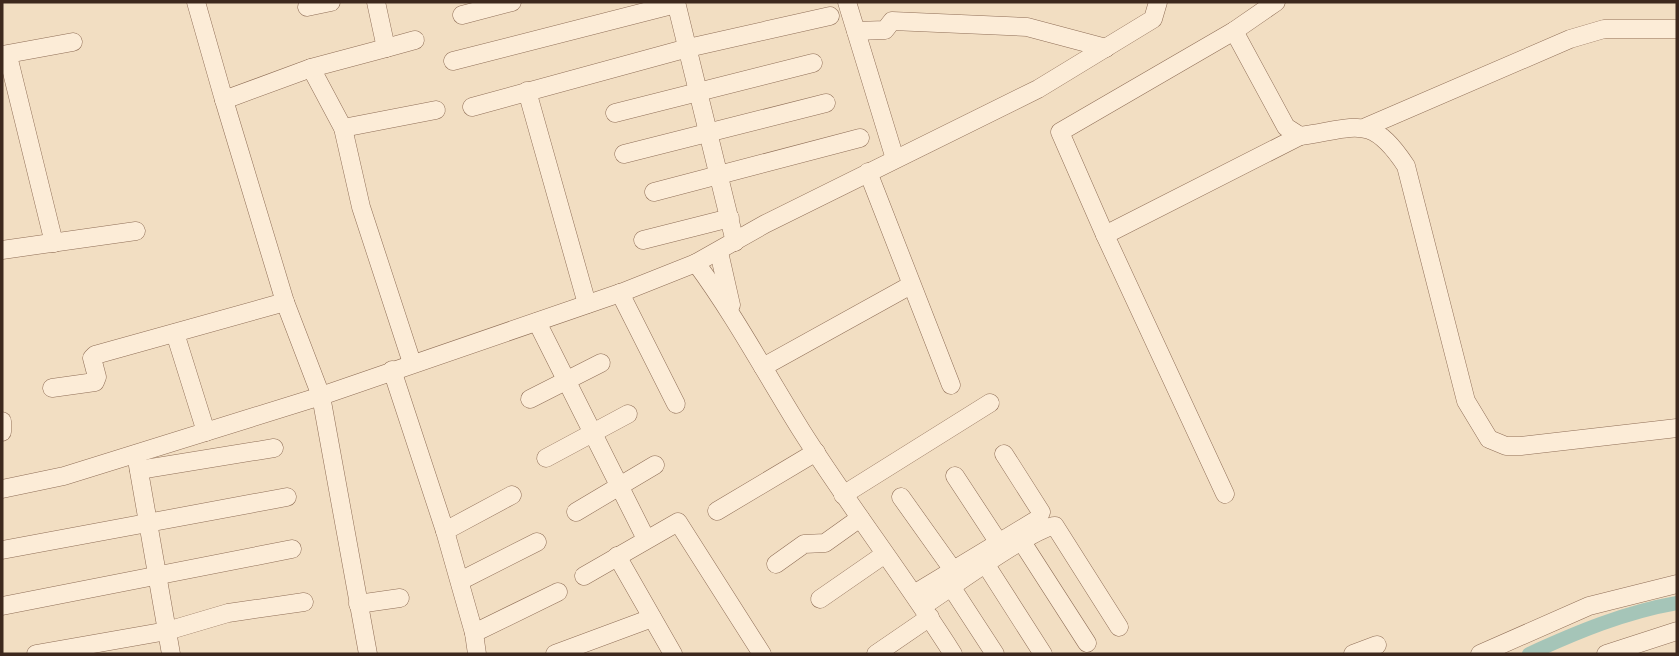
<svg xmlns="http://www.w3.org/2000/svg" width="1679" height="656" font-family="'Libre Baskerville',serif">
<rect width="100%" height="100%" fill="#f2dec2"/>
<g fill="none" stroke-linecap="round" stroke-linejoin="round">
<path stroke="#a5c5b8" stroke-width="14" d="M1529 654C1577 632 1625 612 1677 603"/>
<g stroke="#8f6e57" stroke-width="19">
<g id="minor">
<polyline points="196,2 224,100 311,68 343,128 361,207 412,363"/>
<polyline points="676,2 735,242"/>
<polyline points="847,2 895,159"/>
<polyline points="307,7 331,2"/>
<polyline points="462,15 512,2"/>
<polyline points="856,31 885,30 892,21 1027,27 1106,48"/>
<path d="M1234 31 1286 127 1300 136C1357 128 1371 113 1406 166L1466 401 1489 439 1506 446H1521L1677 428"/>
<polyline points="386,48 415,40"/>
<polyline points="2,55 73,42"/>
<polyline points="2,56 9,60 54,243"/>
<polyline points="453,61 676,4"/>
<polyline points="311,68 386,48 376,2"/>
<polyline points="527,91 587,304"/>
<polyline points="224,100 285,302 321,396 368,654"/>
<polyline points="472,107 688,48 830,16"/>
<polyline points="615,113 813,63"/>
<polyline points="1366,127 1570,39 1604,29 1677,29"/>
<polyline points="343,128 436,110"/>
<polyline points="624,154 826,103"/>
<polyline points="868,172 951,385"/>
<polyline points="654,192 860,138"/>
<polyline points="1105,235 1060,132 1234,31 1276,2"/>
<polyline points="643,240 730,218"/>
<polyline points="2,250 136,231"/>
<polyline points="719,252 731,305"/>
<path d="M696 263C735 316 766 374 801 430 849 506 905 578 953 654"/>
<polyline points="620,293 676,404"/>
<polyline points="537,322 646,539"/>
<polyline points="175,333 206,432"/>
<polyline points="763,367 911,285"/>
<polyline points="392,370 445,531 512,495"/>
<polyline points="52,388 95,382 97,377 92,358 95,355 285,302"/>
<polyline points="530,399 601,363"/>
<polyline points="2,421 2,432"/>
<polyline points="136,454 171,654"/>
<polyline points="546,458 628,414"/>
<polyline points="139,470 274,448"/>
<polyline points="955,476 999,543"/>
<polyline points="2,489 64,476 321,396 623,292 696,263 765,224 1038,89 1153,19 1158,2"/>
<polyline points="1225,494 1105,235 1300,136"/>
<polyline points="843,495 990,403"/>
<polyline points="901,497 953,570"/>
<polyline points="717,511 816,452"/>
<polyline points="576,512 655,465"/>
<polyline points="445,531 474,633 477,654"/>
<polyline points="1022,542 1087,643"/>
<polyline points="2,550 287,497"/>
<polyline points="617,556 673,654"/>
<polyline points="776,564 804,544 825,543 860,518"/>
<polyline points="986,565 1043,654"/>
<polyline points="584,576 678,522 762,654"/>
<polyline points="460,581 537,542"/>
<polyline points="952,588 995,654"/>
<polyline points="914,594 1038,519 1041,512 1004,454"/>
<polyline points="820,599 885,554"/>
<polyline points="358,604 400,598"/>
<polyline points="2,606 292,549"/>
<path d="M923 606C948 590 1033 527 1055 526L1119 627"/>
<polyline points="474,633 558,592"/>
<polyline points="36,654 167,631 228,613 304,602"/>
<polyline points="555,654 652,618"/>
<polyline points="876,654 930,617"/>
<polyline points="1353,654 1377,645"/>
<polyline points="1480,654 1589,606 1677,584"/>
<polyline points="1606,654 1677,631"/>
</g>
</g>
<use href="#minor" stroke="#fcecd7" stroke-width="18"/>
</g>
<rect width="1679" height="656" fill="none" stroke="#3d281d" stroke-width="7"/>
</svg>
